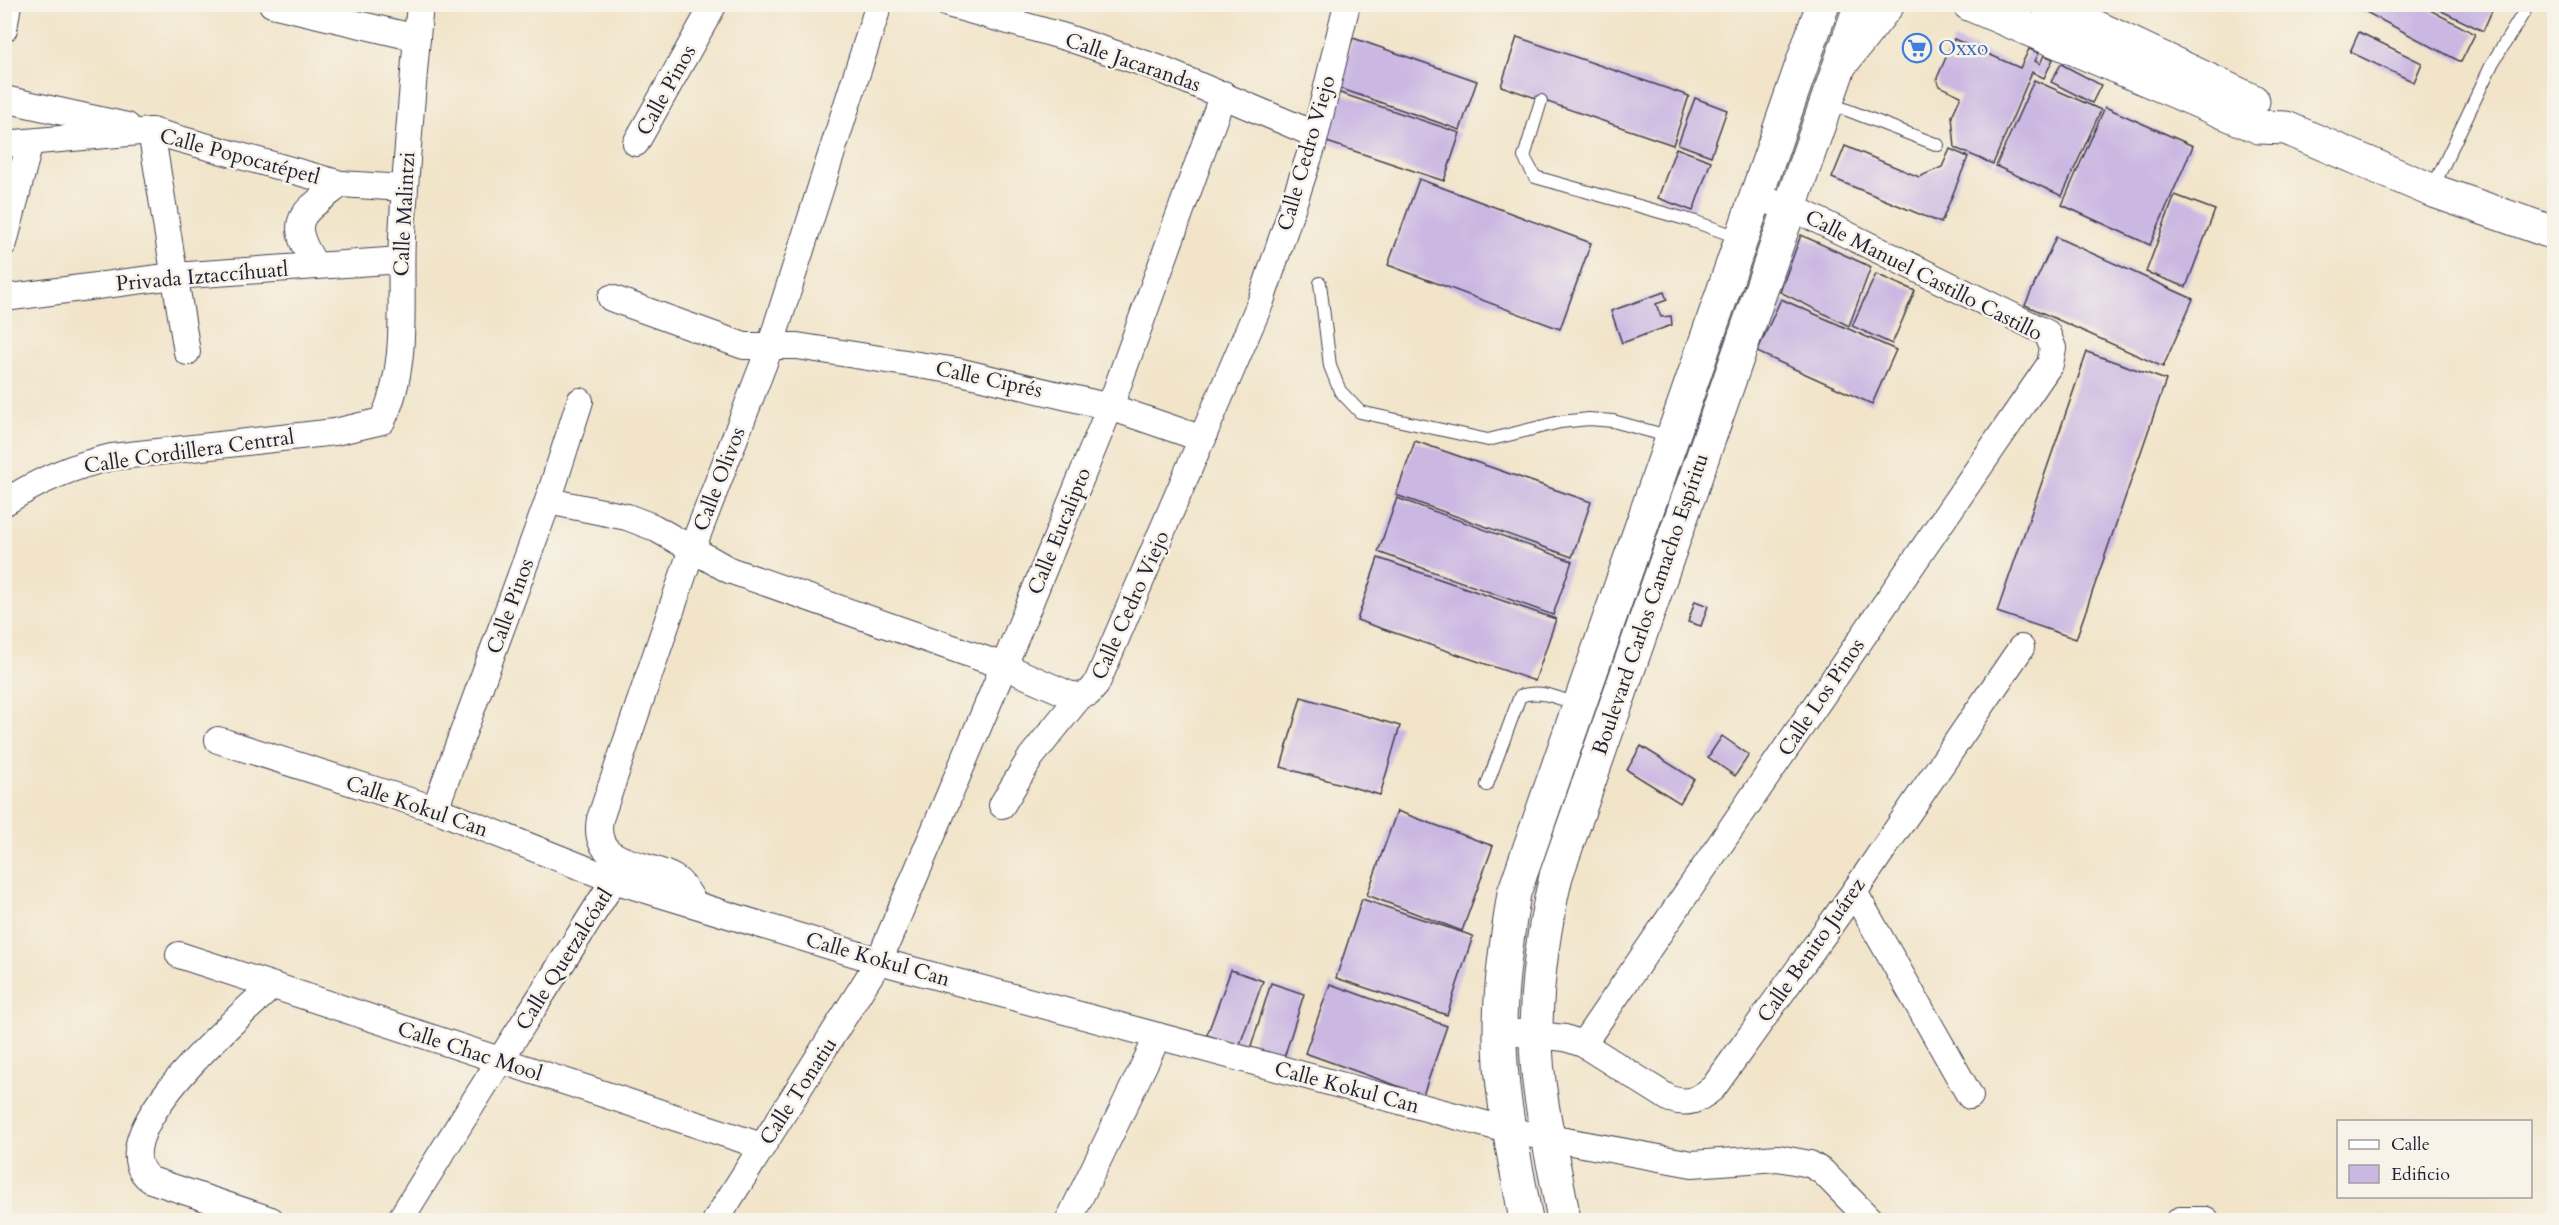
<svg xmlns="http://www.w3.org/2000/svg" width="2559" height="1225" font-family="Cardo,serif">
<rect width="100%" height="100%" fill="#f7f3e8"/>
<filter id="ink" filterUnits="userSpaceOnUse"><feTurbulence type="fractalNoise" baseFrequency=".0167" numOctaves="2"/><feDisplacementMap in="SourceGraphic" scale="12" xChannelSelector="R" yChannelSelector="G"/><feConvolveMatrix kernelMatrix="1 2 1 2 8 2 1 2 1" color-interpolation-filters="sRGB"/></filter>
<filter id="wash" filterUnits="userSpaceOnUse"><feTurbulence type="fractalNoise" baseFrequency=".008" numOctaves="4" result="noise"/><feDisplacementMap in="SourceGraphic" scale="24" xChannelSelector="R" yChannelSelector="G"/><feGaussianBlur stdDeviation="1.35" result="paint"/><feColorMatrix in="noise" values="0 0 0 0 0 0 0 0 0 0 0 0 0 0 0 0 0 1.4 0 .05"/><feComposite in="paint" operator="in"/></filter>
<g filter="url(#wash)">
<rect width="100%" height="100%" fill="#f1e4c9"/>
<g id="blocks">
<g fill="#cab7e2">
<polygon points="2365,4 2419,4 2475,34 2461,62 2362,10"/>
<polygon points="2427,4 2495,4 2483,31"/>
<polygon points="2359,32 2422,63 2414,82 2350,52"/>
<polygon points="1517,37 1689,96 1673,145 1501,86"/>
<polygon points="1353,38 1477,81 1460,130 1336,87"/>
<polygon points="1954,39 2020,68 2029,49 2039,53 2035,61 2040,64 2044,55 2053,59 2044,78 2032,72 1993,164 1955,148 1952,116 1961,96 1939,86 1937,78"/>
<polygon points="2061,64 2101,85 2092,103 2051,82"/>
<polygon points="2034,80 2101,110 2062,196 1996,166"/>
<polygon points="1337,92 1460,133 1444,181 1321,140"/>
<polygon points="1695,98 1727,110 1711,156 1678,144"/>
<polygon points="2105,107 2193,146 2150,245 2062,205"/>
<polygon points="1845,146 1919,177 1942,167 1950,149 1968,157 1941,223 1832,178"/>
<polygon points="1676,148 1711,161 1693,211 1658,198"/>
<polygon points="1419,179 1591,243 1560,329 1388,265"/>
<polygon points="2175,195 2215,210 2186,287 2146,272"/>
<polygon points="1801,235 1871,267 1849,326 1780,292"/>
<polygon points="2056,237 2193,299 2163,367 2025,305"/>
<polygon points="1876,274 1915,291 1892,344 1852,326"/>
<polygon points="1664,292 1667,300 1656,304 1661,317 1671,316 1672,325 1622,343 1611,311"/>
<polygon points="1781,299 1896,350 1872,404 1757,352"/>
<polygon points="2087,352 2166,380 2076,639 1997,612"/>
<polygon points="1415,441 1591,502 1572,557 1396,495"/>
<polygon points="1397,498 1572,561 1553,615 1378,552"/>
<polygon points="1378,558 1556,619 1535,681 1357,620"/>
<polygon points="1695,601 1708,606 1701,626 1688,622"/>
<polygon points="1301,697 1400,726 1380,795 1281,767"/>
<polygon points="1722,736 1749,755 1735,776 1708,757"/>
<polygon points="1641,746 1694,779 1680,803 1627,770"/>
<polygon points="1397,811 1493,846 1462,931 1367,895"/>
<polygon points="1362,899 1473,936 1447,1015 1336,978"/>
<polygon points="1231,970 1263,981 1239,1047 1207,1035"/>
<polygon points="1271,983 1304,994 1283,1061 1250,1050"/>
<polygon points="1330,984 1447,1026 1423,1095 1305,1053"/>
</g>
</g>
</g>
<g filter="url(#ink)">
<use href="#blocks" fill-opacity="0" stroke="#413f50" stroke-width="1.5"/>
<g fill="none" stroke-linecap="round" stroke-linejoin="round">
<g stroke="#413f50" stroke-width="14">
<g id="lane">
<polyline points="1541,101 1524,157 1535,177 1696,222 1740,238"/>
<polyline points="1829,103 1938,145"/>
<polyline points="2432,189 2493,62 2529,4"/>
<polyline points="1320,283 1330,366 1340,391 1360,412 1488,440 1560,422 1589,419 1613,421 1671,437"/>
<path d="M1487 785 1520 696C1540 689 1559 698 1578 705"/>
</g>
</g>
<g stroke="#413f50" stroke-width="28">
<g id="street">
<polyline points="272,4 417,38"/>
<polyline points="948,4 1065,37 1155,67 1314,134"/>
<polyline points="4,29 8,4"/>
<polyline points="4,99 127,126"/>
<polyline points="151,131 187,352"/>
<polyline points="636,143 714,4"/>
<polyline points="4,144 151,131 341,184 404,188"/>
<polyline points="4,243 30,142"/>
<path d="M316 266C285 218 302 214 341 184"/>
<polyline points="4,298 174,276 401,260"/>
<polyline points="611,298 744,346 797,346 957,371 1110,407 1203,439"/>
<polyline points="548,501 627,517 653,527 729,570 1004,666 1068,694 1080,696 1089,693 1096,685 1261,301 1313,145 1347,4"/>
<path d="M4 503C39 480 72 466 112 457L335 432 382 421C410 366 399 297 402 237 406 159 413 82 420 4"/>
<polyline points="218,740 435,809 614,880 879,961 1511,1131 1692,1164 1778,1158 1810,1164 1823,1172 1870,1220"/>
<polyline points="1002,805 1031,757 1080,696"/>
<polyline points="435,809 548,501 580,401"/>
<polyline points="1854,892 1970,1096"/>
<path d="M694 903C688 894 684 884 674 878 645 860 591 867 600 819L692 549 770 347 879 4"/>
<polyline points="179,955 762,1146"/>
<path d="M271 987C241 1015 93 1140 151 1180L271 1220"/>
<path d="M1500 1031 1565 1038 1583 1044 1670 1099C1689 1105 1698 1100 1713 1088L1854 892 2021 648"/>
<polyline points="1583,1044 2050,364 2053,348 2047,333 1791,207 1755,198"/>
<path d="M400 1220C470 1106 543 994 614 880"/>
<polyline points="716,1220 879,961 1004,666 1110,407 1223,94"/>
<polyline points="1069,1220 1158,1036"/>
<polyline points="2180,1220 2206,1220"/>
</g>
</g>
<g stroke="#413f50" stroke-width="35">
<g id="secondary">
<polyline points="1969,4 2259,127 2286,128 2431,190 2554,233"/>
<polyline points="2047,4 2253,101"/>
<polyline points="1844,60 1888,4"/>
</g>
</g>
<g stroke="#413f50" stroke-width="35">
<g id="primary">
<path d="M1526 1220C1515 1158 1499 1094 1500 1030 1500 984 1507 939 1514 893L1823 4"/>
<path d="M1564 1220C1554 1160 1536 1097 1536 1035 1536 982 1544 927 1556 876L1861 4"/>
</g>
</g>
<use href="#lane" stroke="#fff" stroke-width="12"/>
<use href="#street" stroke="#fff" stroke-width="26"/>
<use href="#secondary" stroke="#fff" stroke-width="33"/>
<use href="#primary" stroke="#fff" stroke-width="33"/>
</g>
</g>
<defs>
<g id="supermarket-ring" transform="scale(1.5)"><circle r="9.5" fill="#f7f3e8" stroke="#3f7fe0" stroke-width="1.5"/><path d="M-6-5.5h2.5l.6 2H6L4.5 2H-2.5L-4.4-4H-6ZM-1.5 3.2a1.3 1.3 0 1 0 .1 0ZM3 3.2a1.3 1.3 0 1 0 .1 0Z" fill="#3f7fe0"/></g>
</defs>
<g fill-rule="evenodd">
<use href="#supermarket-ring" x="1917" y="48"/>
</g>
<g text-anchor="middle" stroke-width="5" stroke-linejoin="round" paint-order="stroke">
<g font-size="21" fill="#366cbe" stroke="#f7f3e8" text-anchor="start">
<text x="1938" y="55">Oxxo</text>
</g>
<g font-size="21" fill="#22223b" stroke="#f7f3e8">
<text transform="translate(1133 62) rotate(19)" y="7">Calle Jacarandas</text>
<text transform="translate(666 90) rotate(-61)" y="7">Calle Pinos</text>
<text transform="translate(1306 153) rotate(-74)" y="7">Calle Cedro Viejo</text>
<text transform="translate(240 156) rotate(15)" y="7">Calle Popocatépetl</text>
<text transform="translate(404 214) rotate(-87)" y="7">Calle Malintzi</text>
<text transform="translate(1924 275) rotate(27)" y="7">Calle Manuel Castillo Castillo</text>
<text transform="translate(202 276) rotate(-5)" y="7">Privada Iztaccíhuatl</text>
<text transform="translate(989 379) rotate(12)" y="7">Calle Ciprés</text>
<text transform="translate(189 451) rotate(-8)" y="7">Calle Cordillera Central</text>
<text transform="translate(719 479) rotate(-69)" y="7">Calle Olivos</text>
<text transform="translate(1059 531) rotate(-68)" y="7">Calle Eucalipto</text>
<text transform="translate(1650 604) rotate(-71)" y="7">Boulevard Carlos Camacho Espíritu</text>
<text transform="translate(1130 605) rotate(-66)" y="7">Calle Cedro Viejo</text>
<text transform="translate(510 606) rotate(-70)" y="7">Calle Pinos</text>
<text transform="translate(1821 697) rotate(-56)" y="7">Calle Los Pinos</text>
<text transform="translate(417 806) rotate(19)" y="7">Calle Kokul Can</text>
<text transform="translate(1811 950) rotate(-55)" y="7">Calle Benito Juárez</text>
<text transform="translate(564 959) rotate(-58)" y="7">Calle Quetzalcóatl</text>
<text transform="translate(878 959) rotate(16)" y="7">Calle Kokul Can</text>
<text transform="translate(470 1051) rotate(18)" y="7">Calle Chac Mool</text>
<text transform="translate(1347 1087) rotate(15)" y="7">Calle Kokul Can</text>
<text transform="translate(798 1091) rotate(-57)" y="7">Calle Tonatiu</text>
</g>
</g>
<rect width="2559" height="1225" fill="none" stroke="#f7f3e8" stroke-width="24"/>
<rect x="2337" y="1120" width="195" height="78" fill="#f7f3e8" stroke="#a29fa3" stroke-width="1.5"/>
<rect x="2349" y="1140" width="30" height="9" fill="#ffffff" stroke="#a29fa3" stroke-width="1.5"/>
<text x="2391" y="1150" font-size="18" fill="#22223b">Calle</text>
<rect x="2349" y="1165" width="30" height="18" fill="#cab7e2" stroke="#a29fa3" stroke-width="1.5"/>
<text x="2391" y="1180" font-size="18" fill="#22223b">Edificio</text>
</svg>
